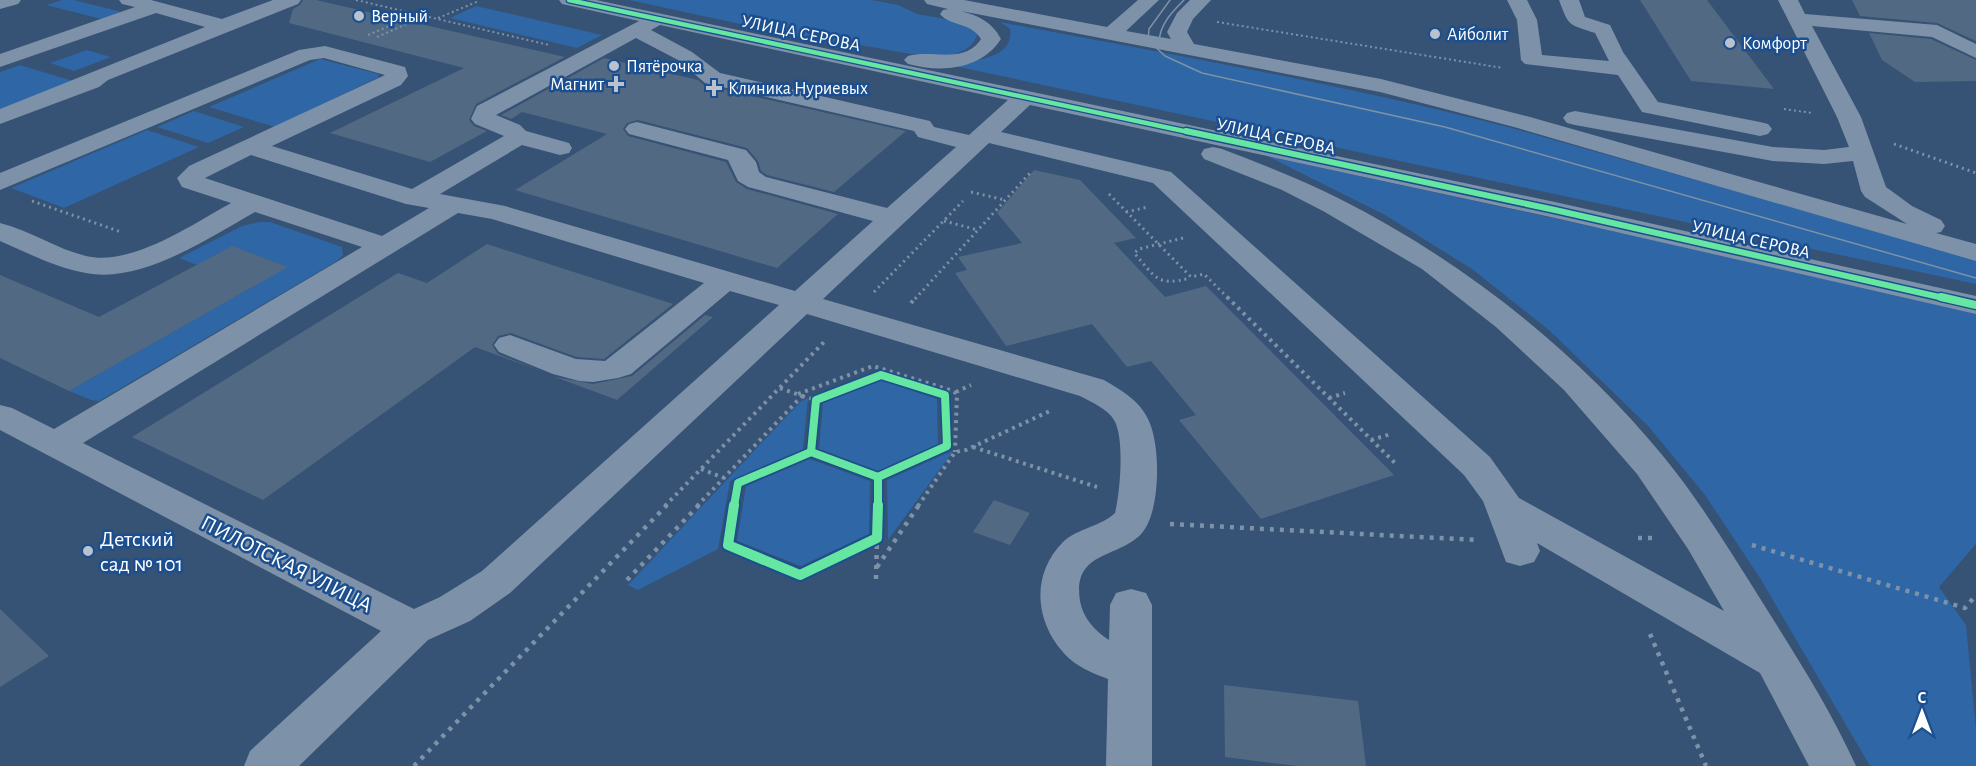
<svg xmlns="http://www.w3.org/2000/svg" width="1976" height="766" font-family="'Alegreya Sans',sans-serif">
<rect width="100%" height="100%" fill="#365274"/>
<g fill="#2f66a5">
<polygon points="62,0 74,0 122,12 101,19 46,5"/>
<path d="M629 0H872L898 5 917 14 968 23 978 33C966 73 893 49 865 46 856 44 846 45 837 45Z"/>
<polygon points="476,6 602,35 577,48 450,18"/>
<path d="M1000 22C1170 54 1341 84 1508 127L1976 259V284L945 64C968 61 1015 61 1010 29Z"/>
<polygon points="87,50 111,57 74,71 50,63"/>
<polygon points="320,59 378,74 379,77 275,127 209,107"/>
<polygon points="20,65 73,81 0,110 0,72"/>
<polygon points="194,111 244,127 208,143 157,127"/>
<polygon points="147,130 199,147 64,208 11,188"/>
<polygon points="1267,156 1976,310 1976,544 1939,587 1966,625 1976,729 1976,766 1870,766 1760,578 1705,495 1649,427 1550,331 1472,269 1385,215"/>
<polygon points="259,222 270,222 342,247 343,255 337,261 99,401 91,400 69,391 287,267 232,247 197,265 179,258 242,226"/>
<polygon points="880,380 937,399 938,444 878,471 819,449 823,403"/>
<polygon points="808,398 803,449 730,481 718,549 638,590 628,585 800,402"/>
<polygon points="954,450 888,540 887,480"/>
<polygon points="810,459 870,481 869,534 801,566 737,541 746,486"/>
</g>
<g fill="#526984">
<polygon points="303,0 316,0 565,57 476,104 469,120 474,126 487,131 430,162 330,133 464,68 289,23 293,9 300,5"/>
<polygon points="1640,0 1707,0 1774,89 1691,81"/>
<polygon points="1852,0 1976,0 1976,41 1937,23 1860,16"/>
<polygon points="1869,33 1931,39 1976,60 1976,81 1915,82 1882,60"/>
<polygon points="604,58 698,80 704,85 906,131 834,192 767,175 761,171 758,161 747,148 638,120 627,123 623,129 628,136 726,162 736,182 747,189 838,214 777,268 515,190 607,134 522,112 511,119 501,115"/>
<polygon points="1034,170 1080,180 1136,238 1114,243 1165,297 1206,286 1394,475 1261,519 1179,420 1196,415 1151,361 1127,367 1092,324 1006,346 955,273 967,270 958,257 1022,243 997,213"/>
<polygon points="487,244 673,304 604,359 576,357 511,333 498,336 492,345 498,354 546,373 475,347 263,500 132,437 398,273 427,283"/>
<polygon points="232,246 288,267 69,391 0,358 0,275 99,317"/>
<polygon points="705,315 713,317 617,400 555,377 593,384 632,376"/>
<polygon points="994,500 1030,513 1010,545 973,532"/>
<polygon points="0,609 49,656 0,687"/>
<polygon points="1224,685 1358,701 1366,766 1297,766 1225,757"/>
</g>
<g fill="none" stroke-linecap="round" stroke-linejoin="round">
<g stroke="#7d92a8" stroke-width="2" stroke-dasharray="2 3" stroke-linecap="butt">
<polyline points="356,0 549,45"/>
<polyline points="438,18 479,1"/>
<polyline points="1217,22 1503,68"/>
<polyline points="368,35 417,14"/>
<polyline points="377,37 425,16"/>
<polyline points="1784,109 1812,113"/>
</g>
<g stroke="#7d92a8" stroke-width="3" stroke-dasharray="2 4" stroke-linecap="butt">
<polyline points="1894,144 1976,173"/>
<polyline points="971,192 1005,200"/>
<polyline points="1109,194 1191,277 1204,274 1229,299"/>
<polyline points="32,201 121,232"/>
<polyline points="1126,212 1148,207"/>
<polyline points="944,221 978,230"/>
<path d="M1183 238 1139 249 1134 253C1156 277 1156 287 1190 278"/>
<polyline points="874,292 963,201"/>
<polyline points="915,299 1030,173"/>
</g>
<g stroke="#7d92a8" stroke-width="4" stroke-dasharray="3 4.5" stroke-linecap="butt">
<polyline points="1227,297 1397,465"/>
<polyline points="911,303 916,297"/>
<polyline points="956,392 971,385"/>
<polyline points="798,394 873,366 953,391 957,394 955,452"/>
<polyline points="802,396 816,400"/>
<polyline points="1329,398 1345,393"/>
<polyline points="1371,440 1391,434"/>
<polyline points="973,447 1097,487"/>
<polyline points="701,469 724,478"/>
<polyline points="665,506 824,342"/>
<polyline points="697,506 802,396 780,388"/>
<polyline points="918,506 955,452 966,450 1052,410"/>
</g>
<g stroke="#7d92a8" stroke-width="4.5" stroke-dasharray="4 6" stroke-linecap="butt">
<polyline points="1170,524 1477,540"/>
<polyline points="1638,538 1655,538"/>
<polyline points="1752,545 1965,608 1976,595"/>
<polyline points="877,567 919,505"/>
<polyline points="876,579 877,538"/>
<polyline points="627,580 699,505"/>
<polyline points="1650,634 1706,766"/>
<polyline points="414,766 667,505"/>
</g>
<g fill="#7d92a8" fill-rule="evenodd">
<polygon points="0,0 21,0 18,4 0,9"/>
<polygon points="119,0 151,0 222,19 273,0 301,0 298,4 108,80 99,87 0,124 0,109 205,27 156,13 0,67 0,54 135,7 122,4"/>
<path d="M559 0H596L1555 202 1976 296V314L1555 218 1030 105 1001 132 1171 172 1490 457 1519 498 1724 611 1688 549 1637 474 1564 390 1496 327 1422 269 1323 211 1282 190 1204 159 1201 154 1204 149 1213 147 1222 149C1261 164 1301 179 1340 199 1461 260 1576 350 1663 456 1700 501 1730 551 1761 600 1794 653 1830 708 1856 766H1809L1760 673 1537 543 1540 551 1534 562 1520 566 1506 562 1483 501 1464 475 1153 183 989 143 823 299 1104 380C1121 390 1139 400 1148 419 1161 444 1161 511 1142 533 1119 559 1072 550 1080 601 1083 618 1095 631 1109 640L1110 605 1116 593 1131 589 1146 593 1152 605V766H1106L1108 679C1095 674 1082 669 1071 660 1036 629 1028 577 1063 542 1078 528 1100 527 1115 513 1120 493 1125 438 1114 420 1108 409 1091 402 1080 396L807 314 510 593 470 621 428 640 299 766H244L250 751 381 631 0 430V405L12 408 54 429 362 247 255 212C209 238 141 284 86 273 56 268 28 253 0 241V223C30 230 56 249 86 256 131 267 193 224 231 203L182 187 177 178 189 166 385 75 324 58 310 60 0 190V173L299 50 325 46 405 67 408 76 401 85 272 146 412 189 504 136 475 124 471 119 477 106 639 21 562 4ZM660 25 1008 100 969 135 934 127 930 121 720 73 692 52 651 30ZM636 38 678 60 705 83 914 131 918 137 956 147 887 208 766 177 759 172 756 162 746 150 637 122 629 124 625 129 629 134 728 160 738 181 748 187 873 221 795 291 505 206 440 194 522 145 560 155 569 153 572 148 569 143 526 131 520 125 496 115ZM251 155 406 204 429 208 382 236 205 178ZM458 213 492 219 704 283 605 361 576 359 510 335 499 338 494 345 499 352 553 374 579 381 593 382 618 378 631 374 730 291 779 305 482 571 440 597 414 609 83 443Z"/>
<path d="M924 0H964L1107 27 1138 0H1159L1126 31 1171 39 1167 32 1177 13 1190 0H1211L1193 19 1187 32 1194 44 1381 79 1530 117 1907 224 1865 197 1861 191 1853 161 1824 164 1773 161 1575 125 1567 123 1563 118 1567 113 1575 111 1773 147 1824 150 1849 147 1837 117 1778 0H1798L1805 14 1937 25 1976 44V58L1932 37 1812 26 1861 117 1886 187 1912 206 1941 220 1945 226 1941 232 1936 233 1976 244V261L1514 127 1380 92 961 11C979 16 992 22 1001 39 981 70 941 73 908 64L904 60 908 56C932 49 964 65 981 39 971 22 949 26 940 14L943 10 948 9 927 4Z"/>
<path d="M1507 0H1527L1537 20 1542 55 1609 61 1595 33C1568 24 1569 27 1559 0H1579L1585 17 1610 25 1623 52 1658 102 1760 122 1768 124 1772 129 1768 134 1760 136 1642 112 1618 75 1525 64 1521 60 1517 20Z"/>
</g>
<g stroke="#7e92a7" stroke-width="1.5">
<polyline points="1170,0 1149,29 1148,40 1165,56 1202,73 1445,127 1976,278"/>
<path d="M1167 50 1159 42C1160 24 1172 12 1184 0"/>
</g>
<g stroke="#1b4f8f" stroke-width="7">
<polyline id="cycleway-far3" points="569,0 1193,133"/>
</g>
<g stroke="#1b4f8f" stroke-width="9">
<polyline id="cycleway-far2" points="1186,131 1555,210 1948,299"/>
</g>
<g stroke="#1b4f8f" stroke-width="11">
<g id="cycleway-far1">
<polyline points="1941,297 1976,305"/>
<polyline points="811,452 878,477"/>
<polyline points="811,452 816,400 881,375 945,395 947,446 878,477"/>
<polyline points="734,506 738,483 811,452"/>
<polyline points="878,506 878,477"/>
</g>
</g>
<g stroke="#1b4f8f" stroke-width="14">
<polyline id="cycleway" points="734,505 728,545 800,575 877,538 878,505"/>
</g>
<use href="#cycleway-far3" stroke="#66e7a1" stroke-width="4.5"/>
<use href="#cycleway-far2" stroke="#66e7a1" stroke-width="6"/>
<use href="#cycleway-far1" stroke="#66e7a1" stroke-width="8"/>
<use href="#cycleway" stroke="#66e7a1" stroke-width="10"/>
</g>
<g fill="#b9c2ce" stroke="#1b4f8f" stroke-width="2">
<circle cx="359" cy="16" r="6"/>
<circle cx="1435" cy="34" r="6"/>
<circle cx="1730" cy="43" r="6"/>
<circle cx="614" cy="66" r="6"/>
<path d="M613 75h6v6h6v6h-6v6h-6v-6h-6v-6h6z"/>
<path d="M711 79h6v6h6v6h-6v6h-6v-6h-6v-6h6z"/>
<circle cx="88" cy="551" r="6"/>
</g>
<g text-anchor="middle" stroke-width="5" stroke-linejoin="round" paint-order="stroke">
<g font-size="18" fill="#fff" stroke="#1b4f8f" text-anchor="start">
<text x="371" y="22">Верный</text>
<text x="1447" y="40">Айболит</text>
<text x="1742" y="49">Комфорт</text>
<text x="626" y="72">Пятёрочка</text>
<text x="604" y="90" text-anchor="end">Магнит</text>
<text x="728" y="94">Клиника Нуриевых</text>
</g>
<g font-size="18" fill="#fff" stroke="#1b4f8f">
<text transform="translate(801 33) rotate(12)" y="6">УЛИЦА СЕРОВА</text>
<text transform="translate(1276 136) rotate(12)" y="6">УЛИЦА СЕРОВА</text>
<text transform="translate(1751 239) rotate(13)" y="6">УЛИЦА СЕРОВА</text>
</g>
<g font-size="22" fill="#fff" stroke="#1b4f8f" text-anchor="start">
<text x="100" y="546">Детский<tspan x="100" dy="25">сад № 101</tspan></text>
</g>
<g font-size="22" fill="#fff" stroke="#1b4f8f">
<text transform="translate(287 563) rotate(27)" y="8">ПИЛОТСКАЯ УЛИЦА</text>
</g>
</g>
<g transform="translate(1922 712)" stroke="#1b4f8f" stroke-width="4.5" paint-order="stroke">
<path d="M0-4.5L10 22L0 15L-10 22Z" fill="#ffffff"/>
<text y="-9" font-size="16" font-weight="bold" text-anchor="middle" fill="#ffffff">С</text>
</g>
</svg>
